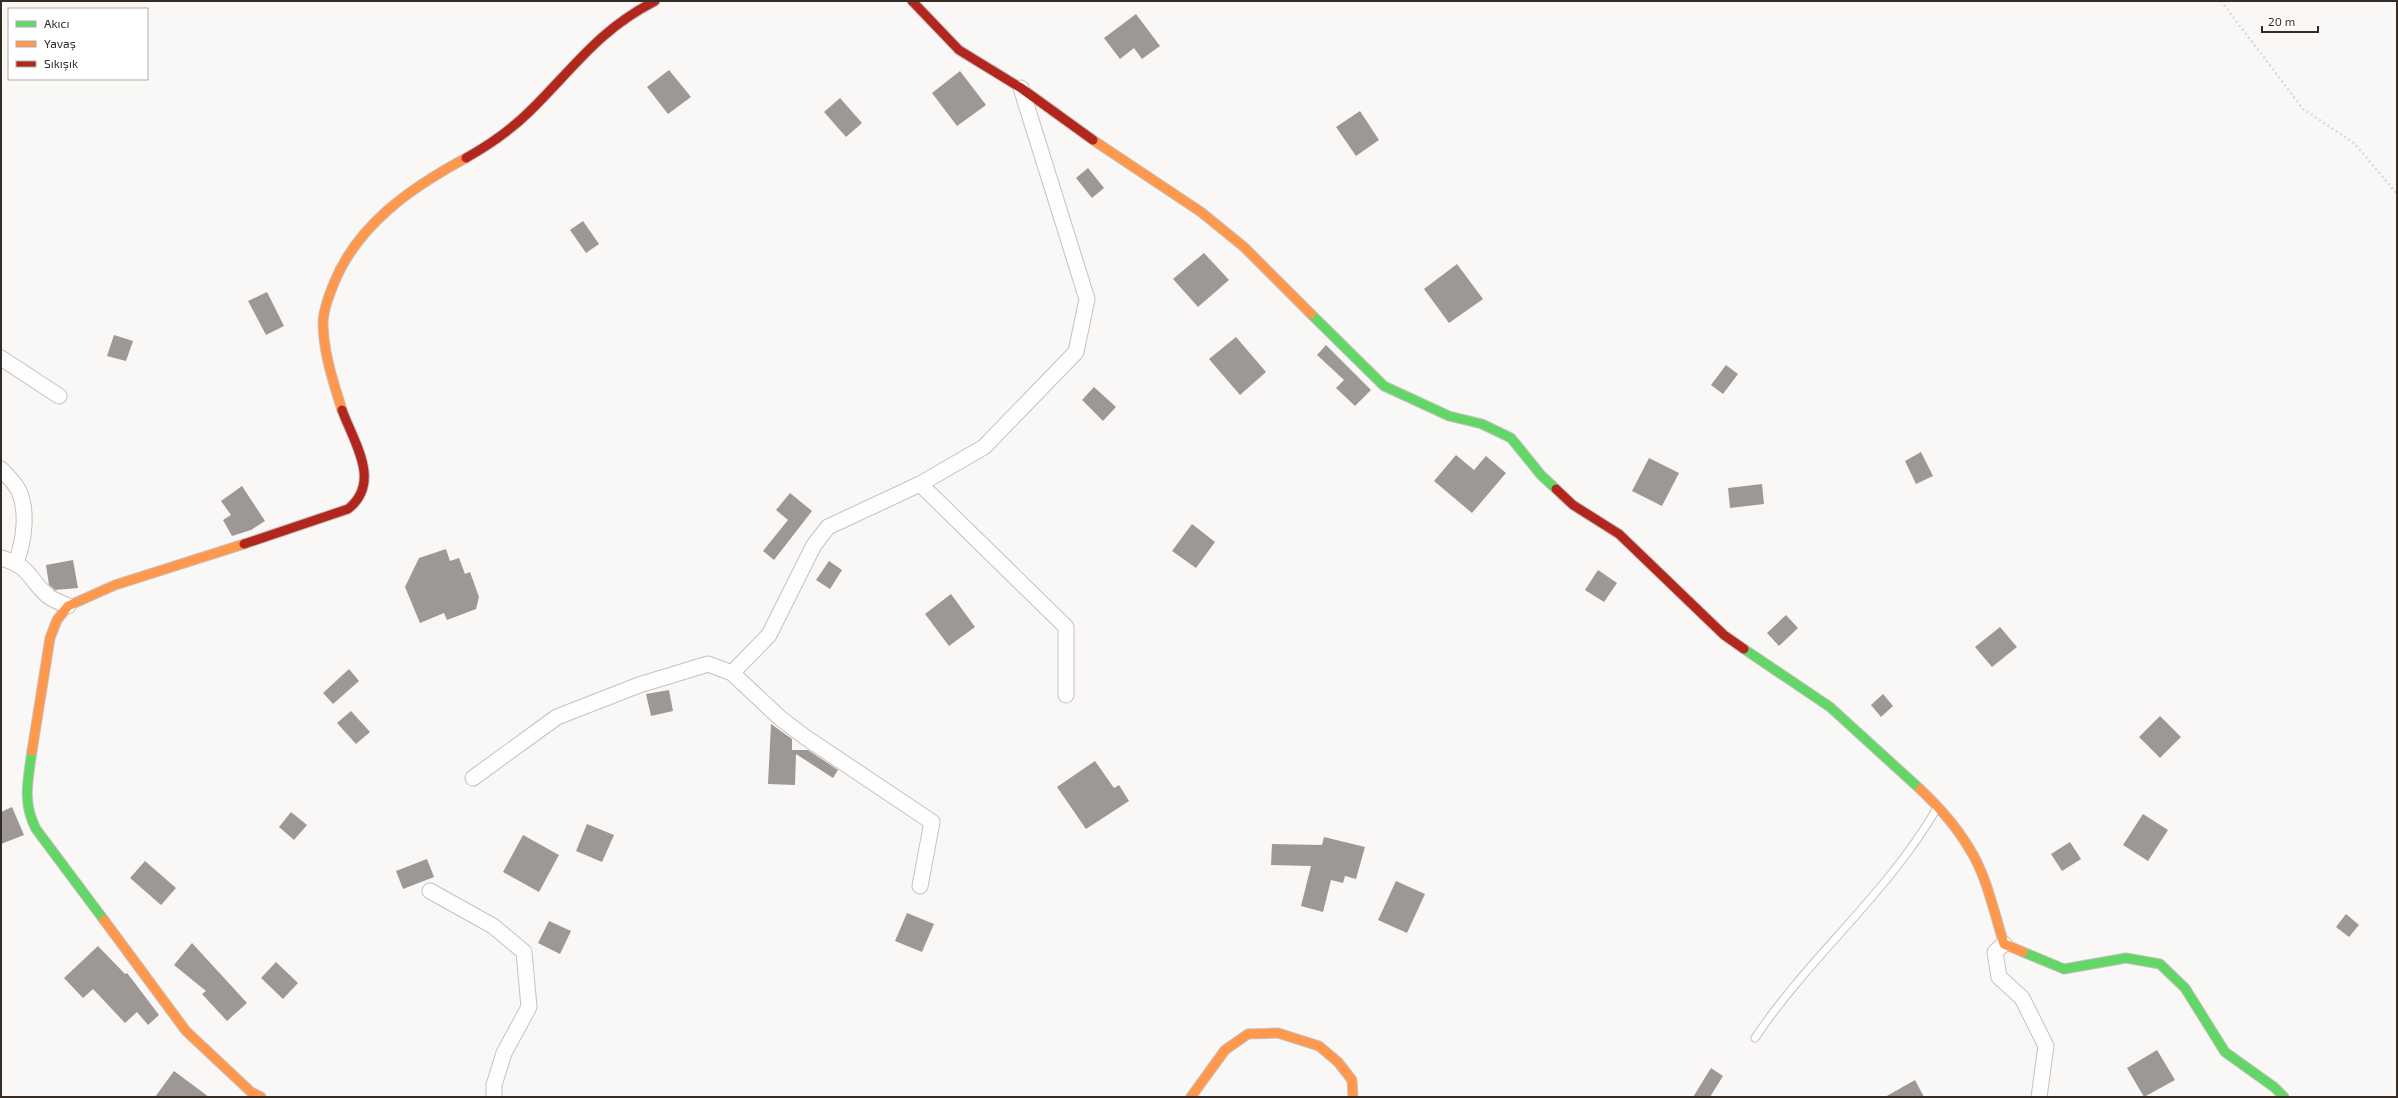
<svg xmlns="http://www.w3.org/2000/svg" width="2398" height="1098" font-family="'Exo 2',sans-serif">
<rect width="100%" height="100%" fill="#faf8f6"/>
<g fill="#9d9895">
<polygon points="1136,14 1160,46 1142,59 1134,48 1120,59 1104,38"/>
<polygon points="669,70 691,97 668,114 647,87"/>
<polygon points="960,71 986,105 957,126 932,93"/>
<polygon points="840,98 862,123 846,137 824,112"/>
<polygon points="1360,111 1379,140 1356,156 1336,127"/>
<polygon points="1088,168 1104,188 1092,198 1076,178"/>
<polygon points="583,221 599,244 586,253 570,230"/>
<polygon points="1204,253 1229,280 1198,307 1173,279"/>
<polygon points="1457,264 1483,299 1449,323 1424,289"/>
<polygon points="267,292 284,326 266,335 248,301"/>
<polygon points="114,335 133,341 126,361 107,356"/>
<polygon points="1236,337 1266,372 1240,395 1209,359"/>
<polygon points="1326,345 1371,390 1355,406 1336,388 1344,380 1317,355"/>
<polygon points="1726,365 1738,374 1723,394 1711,385"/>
<polygon points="1094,387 1116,407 1103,421 1082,400"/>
<polygon points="1921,452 1933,476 1916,484 1905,461"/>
<polygon points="1456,455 1474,470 1486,456 1506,473 1472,513 1434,481"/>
<polygon points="1649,458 1679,473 1662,506 1632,491"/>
<polygon points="1762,484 1764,504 1730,508 1728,488"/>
<polygon points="242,486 265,521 251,530 232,536 223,520 231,515 221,501"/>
<polygon points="790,493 812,511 774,560 763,551 788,520 776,510"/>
<polygon points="1192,524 1215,542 1196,568 1172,551"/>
<polygon points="446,549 450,561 459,558 465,574 470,572 479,597 476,609 447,620 444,613 420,623 405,587 419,558"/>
<polygon points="73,560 78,588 55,590 49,585 46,565"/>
<polygon points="829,561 842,570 830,589 816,580"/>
<polygon points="1598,570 1617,583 1604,602 1585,590"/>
<polygon points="951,594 975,627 949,646 925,614"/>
<polygon points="1786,615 1798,628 1779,646 1767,633"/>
<polygon points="2000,627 2017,647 1992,667 1975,647"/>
<polygon points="349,669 359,681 333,704 323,693"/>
<polygon points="669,690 673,711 651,716 646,694"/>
<polygon points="1883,694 1893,706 1881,717 1871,705"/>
<polygon points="351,711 370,732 356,744 337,723"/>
<polygon points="2160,716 2181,737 2160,758 2139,737"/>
<polygon points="771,724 792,739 792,750 808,750 838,770 833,778 796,754 795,785 768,784"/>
<polygon points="1095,761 1114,788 1119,785 1129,801 1086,829 1057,787"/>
<polygon points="12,807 24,835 1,844 1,812"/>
<polygon points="291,812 307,825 294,840 279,827"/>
<polygon points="2143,814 2168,830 2148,861 2123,845"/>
<polygon points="587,824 614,835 602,862 576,851"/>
<polygon points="523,835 559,855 539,892 503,872"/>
<polygon points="1324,837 1365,847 1356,879 1345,876 1343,883 1331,880 1323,912 1301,906 1311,866 1271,865 1272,844 1322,845"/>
<polygon points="2070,842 2081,859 2062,871 2051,854"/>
<polygon points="427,859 434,877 403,889 396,871"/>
<polygon points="145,861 176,888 161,905 130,878"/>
<polygon points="1396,881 1425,894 1407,933 1378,920"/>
<polygon points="907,913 934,924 922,952 895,941"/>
<polygon points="2346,914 2359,925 2349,937 2336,927"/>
<polygon points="549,921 571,931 560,954 538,943"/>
<polygon points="192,943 247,1003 227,1021 202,994 206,991 174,965"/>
<polygon points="98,946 125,974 127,973 131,978 159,1015 148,1025 137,1012 125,1023 93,989 83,998 64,978"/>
<polygon points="276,962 298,983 283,999 261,978"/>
<polygon points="2157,1050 2175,1080 2144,1097 2127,1068"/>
<polygon points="1711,1068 1723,1076 1710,1097 1693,1097"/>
<polygon points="174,1071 209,1097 155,1097"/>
<polygon points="1915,1080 1924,1097 1885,1097"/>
</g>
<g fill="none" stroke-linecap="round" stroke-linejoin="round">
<g stroke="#c6c1bd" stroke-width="9">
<path id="lane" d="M1755 1038C1809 957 1888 893 1937 808"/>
</g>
<g stroke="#c6c1bd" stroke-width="17">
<g id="street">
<polyline points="1,358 59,396"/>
<path d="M1 469C7 475 15 483 19 491 28 512 24 542 16 562"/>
<polyline points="920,484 1066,627 1066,695"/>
<path d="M1 558C32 567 28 579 48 596 53 600 62 603 68 606"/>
<polyline points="732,673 769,635 814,545 828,527 920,484 984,447 1076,352 1087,299 1021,88"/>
<polyline points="473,778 557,717 639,685 708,664 732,673 780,718 805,737 932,822 920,886"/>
<polyline points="430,891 493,926 524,952 529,1007 504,1053 494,1085 494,1097"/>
<polyline points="2004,944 1995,952 1999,977 2022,998 2046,1046 2039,1097"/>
</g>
</g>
<g stroke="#c6c1bd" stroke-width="11">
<g id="fast">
<polyline points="1311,314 1384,386 1449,416 1482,424 1511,438 1541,475 1556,489"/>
<polyline points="1744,649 1830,707 1920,789"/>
<path d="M32 751C28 781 22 802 36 829L104 920"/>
<polyline points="2023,952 2064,969 2126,958 2160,964 2185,988 2225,1052 2274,1087 2284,1097"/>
</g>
</g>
<g stroke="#c6c1bd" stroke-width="11">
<g id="slow">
<polyline points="1093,140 1201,212 1244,247 1311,314"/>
<path d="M342 410C333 381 323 352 323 321 324 308 329 295 334 283 358 224 412 187 466 158"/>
<polyline points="32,751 50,638 57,620 68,606 115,585 244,544"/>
<path d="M1920 789C1939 807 1956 826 1969 848 1987 876 1994 913 2004 944L2023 952"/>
<polyline points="104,920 186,1031 251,1092 261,1097"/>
<polyline points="1191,1097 1225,1050 1248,1034 1278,1033 1319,1046 1338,1062 1352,1080 1353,1097"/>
</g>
</g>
<g stroke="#c6c1bd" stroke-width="11">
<g id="jam">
<polyline points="912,1 959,50 1021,88 1093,140"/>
<path d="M466 158C489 145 511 130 530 111 574 68 597 31 655 1"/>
<polyline points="1556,489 1573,505 1619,534 1724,635 1744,649"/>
<path d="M244 544 348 509C382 482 354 443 342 410"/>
</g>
</g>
<polyline stroke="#dad9d7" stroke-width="2.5" stroke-dasharray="2 3" stroke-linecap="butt" points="2221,1 2303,109 2354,143 2397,194"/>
<use href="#lane" stroke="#fefefe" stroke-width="7"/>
<use href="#street" stroke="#fefefe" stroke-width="15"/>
<use href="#fast" stroke="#63d668" stroke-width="9"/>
<use href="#slow" stroke="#ff974d" stroke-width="9"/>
<use href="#jam" stroke="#b3261e" stroke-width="9"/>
</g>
<rect width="2398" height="1098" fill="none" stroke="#342c25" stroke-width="4"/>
<rect x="8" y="8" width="140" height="72" fill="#ffffff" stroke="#aeaba8"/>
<rect x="16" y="21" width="20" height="6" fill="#63d668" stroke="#aeaba8"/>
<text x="44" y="28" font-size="12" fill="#342c25">Akıcı</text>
<rect x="16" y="41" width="20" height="6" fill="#ff974d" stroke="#aeaba8"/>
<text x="44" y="48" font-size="12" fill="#342c25">Yavaş</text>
<rect x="16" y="61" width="20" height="6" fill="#b3261e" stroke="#aeaba8"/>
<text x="44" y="68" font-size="12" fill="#342c25">Sıkışık</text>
<path d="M2262 26v6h56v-6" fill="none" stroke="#342c25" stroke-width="2"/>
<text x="2268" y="26" font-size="12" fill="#342c25" stroke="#ffffff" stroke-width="3" paint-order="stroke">20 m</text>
</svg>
